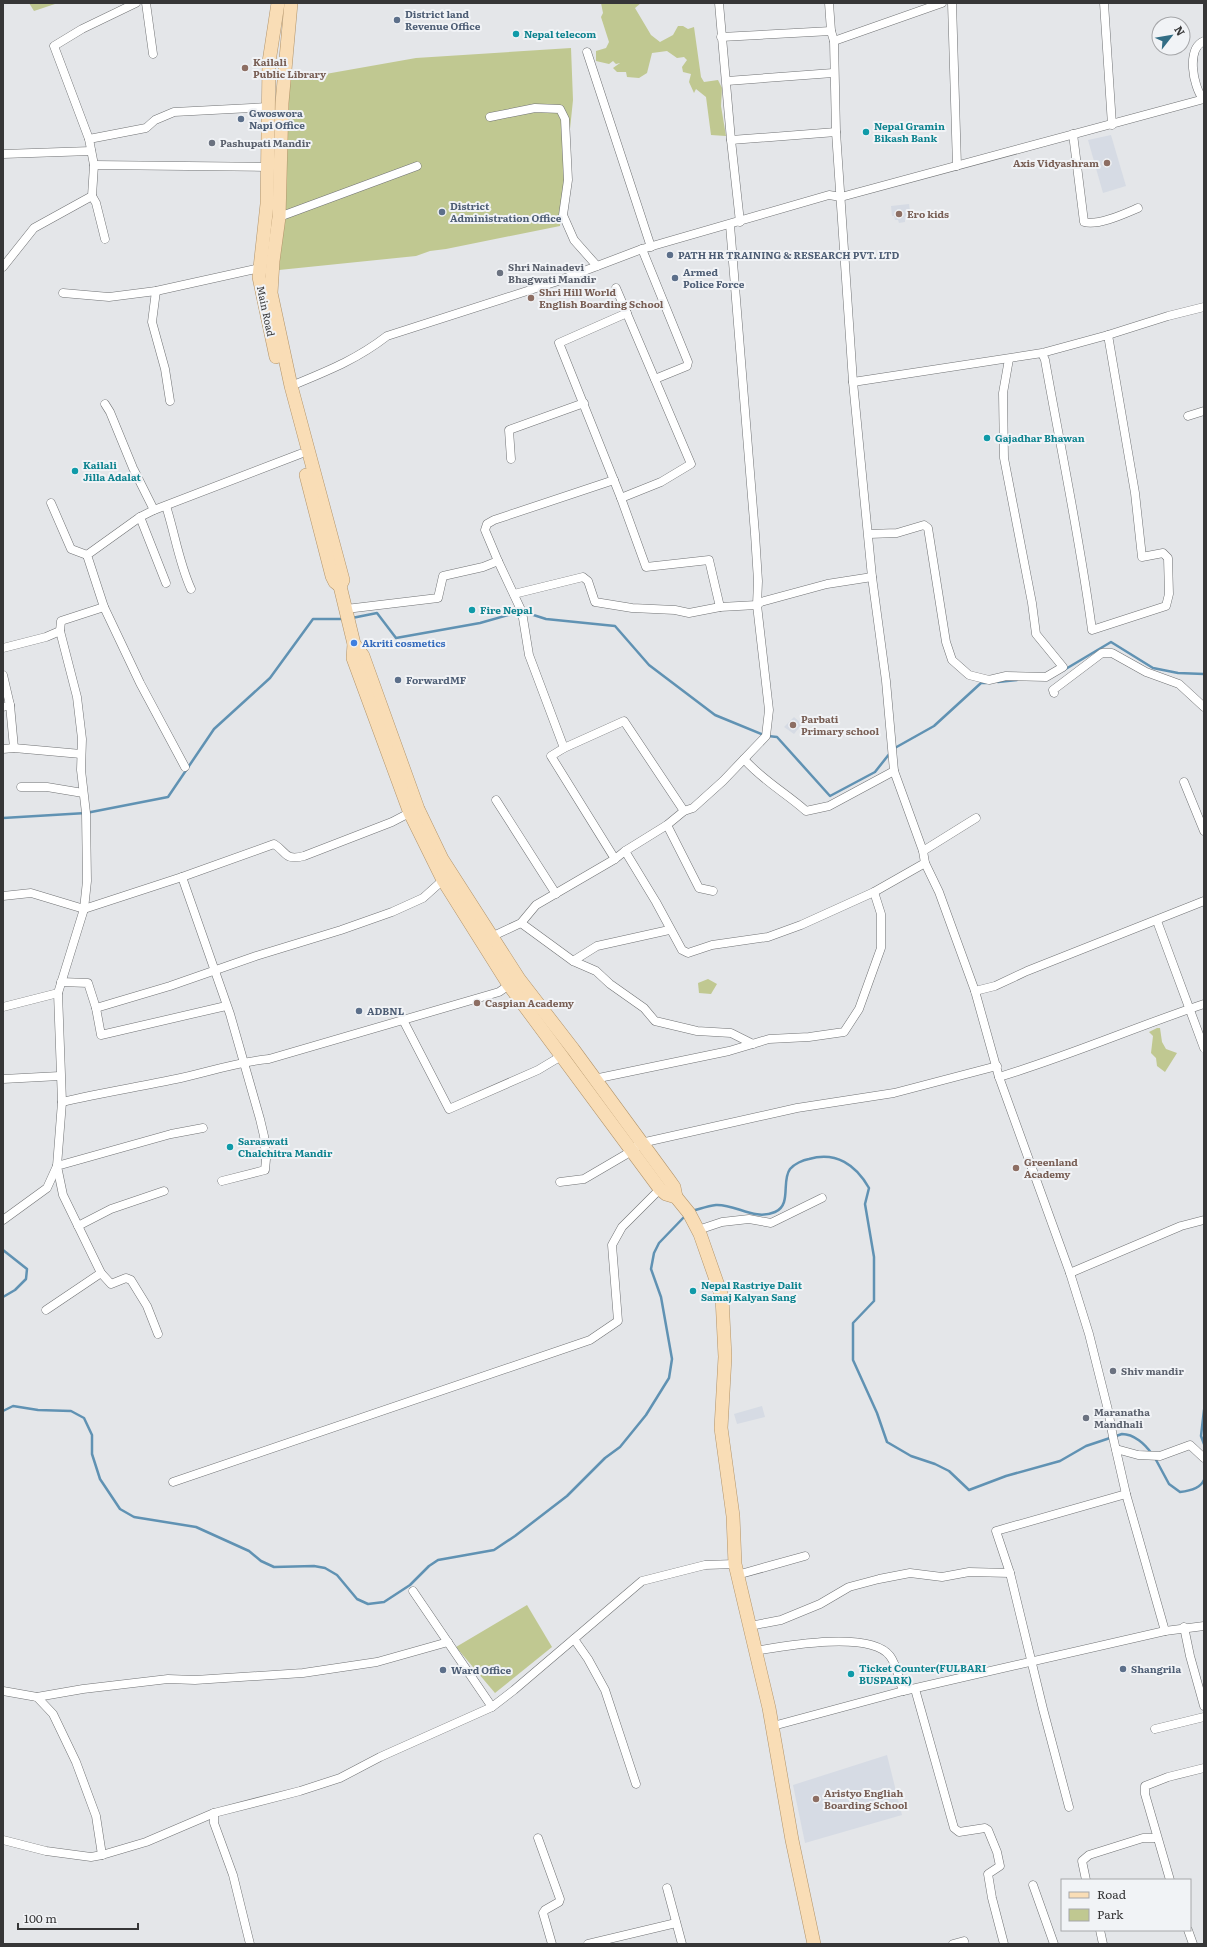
<svg xmlns="http://www.w3.org/2000/svg" width="1207" height="1947" font-family="Literata,serif">
<rect width="100%" height="100%" fill="#e4e6e9"/>
<g fill="#d6dbe4">
<polygon points="1111,135 1126,186 1103,193 1088,140"/>
<polygon points="909,204 910,211 906,212 907,216 910,216 910,218 905,219 905,222 899,223 898,220 895,220 894,216 892,216 891,206"/>
<polygon points="794,717 802,724 794,734 784,727"/>
<polygon points="762,1406 765,1417 737,1424 734,1414"/>
<polygon points="887,1755 902,1815 805,1843 793,1785"/>
</g>
<g fill="#c0c891">
<polygon points="29,3 58,3 34,11"/>
<polygon points="601,3 641,3 635,8 651,35 660,42 673,35 678,26 683,26 688,29 694,27 701,77 704,82 718,80 722,88 721,106 726,136 711,135 706,97 696,89 694,93 689,82 691,74 683,72 682,67 687,60 684,57 677,58 667,51 652,53 647,73 639,78 627,77 626,72 617,72 613,68 620,63 616,64 613,61 609,64 596,61 596,51 606,48 609,42 601,17 603,13"/>
<polygon points="571,48 573,100 560,226 446,249 430,251 416,256 279,270 286,81 416,58"/>
<polygon points="708,979 717,984 711,994 699,993 698,983"/>
<polygon points="1157,1028 1160,1028 1162,1042 1166,1049 1177,1053 1165,1072 1157,1066 1156,1058 1151,1053 1153,1036 1149,1032"/>
<polygon points="527,1605 552,1647 495,1693 456,1647"/>
</g>
<g fill="none" stroke-linecap="round" stroke-linejoin="round">
<g stroke="#6092b3" stroke-width="2.5">
<polyline points="524,612 546,619 615,626 649,665 715,715 764,735"/>
<polyline points="352,618 377,613 396,638 480,623 519,612"/>
<polyline points="1064,670 1111,642 1153,668 1178,673 1204,674"/>
<polyline points="998,682 1017,680"/>
<polyline points="768,736 777,737 830,796 875,772 890,753"/>
<polyline points="893,749 934,726 981,683 987,683"/>
<polyline points="3,818 86,813 168,797 214,729 270,678 313,619 345,619"/>
<path d="M692 1211C700 1209 707 1206 716 1205 736 1204 754 1221 775 1212 792 1205 781 1181 790 1169 794 1164 803 1160 809 1159 836 1151 856 1165 869 1188L865 1204 874 1257V1301L853 1323V1360L877 1413 887 1442 911 1456 935 1464 949 1471 969 1490 1006 1476 1060 1461 1086 1446 1122 1434C1134 1434 1145 1444 1152 1454"/>
<polyline points="3,1250 27,1269 26,1279 15,1290 3,1297"/>
<polyline points="1204,1410 1201,1436 1204,1444"/>
<polyline points="3,1411 13,1406 38,1410 71,1411 84,1418 92,1435 92,1454 100,1479 120,1509 134,1517 196,1527 249,1551 261,1561 274,1567 314,1566 325,1568 337,1575 357,1599 368,1604 384,1602 410,1585 429,1566 438,1560 494,1550 515,1536 567,1496 605,1458 620,1447 646,1415 669,1378 672,1359 661,1297 651,1269 654,1253 659,1243 686,1215"/>
<path d="M1155 1458 1169 1484 1180 1492C1189 1491 1200 1489 1204 1480"/>
</g>
<g stroke="#707274" stroke-width="9">
<g id="minor">
<polyline points="146,3 153,54"/>
<polyline points="719,3 731,140 740,222"/>
<polyline points="952,3 957,166"/>
<polyline points="1104,3 1112,125"/>
<polyline points="721,37 831,31"/>
<polyline points="834,41 942,3"/>
<polyline points="587,52 651,247"/>
<polyline points="727,81 833,73"/>
<path d="M1203 99C1193 86 1186 49 1204 41"/>
<polyline points="490,117 535,108 560,109 565,119 568,180 563,215 574,240 597,266"/>
<path d="M1073 134 1084 222C1098 226 1124 214 1138 208"/>
<polyline points="89,139 54,46 82,29 136,3"/>
<polyline points="731,140 836,132"/>
<polyline points="3,154 91,151"/>
<polyline points="94,165 89,139 146,128 155,120 174,112 268,107"/>
<polyline points="92,196 96,203 105,239"/>
<polyline points="279,217 417,166"/>
<polyline points="642,249 688,362 687,366 655,379"/>
<polyline points="3,267 34,228 92,196 94,165 268,167"/>
<polyline points="616,288 691,464 661,482 621,498 646,567 709,560 720,607 757,605 761,602 827,584 872,577"/>
<polyline points="156,291 152,322 165,369 170,401"/>
<polyline points="63,293 109,297 156,291 260,268"/>
<polyline points="1108,335 1168,316 1204,307"/>
<path d="M853 382 1042 353 1108 335 1135 493 1142 557 1163 553 1168 558 1169 594 1166 606 1092 630C1080 539 1061 450 1045 360L1042 353"/>
<path d="M291 386C327 371 356 360 387 336L555 282 642 249 829 195 841 197 1204 99"/>
<polyline points="105,404 110,412 133,468 154,510"/>
<polyline points="1188,416 1204,411"/>
<polyline points="511,459 509,430 584,403"/>
<polyline points="621,498 559,343 627,313"/>
<polyline points="51,503 71,549 87,555"/>
<path d="M166 506C175 534 179 563 191 589"/>
<polyline points="140,517 166,583"/>
<polyline points="869,534 897,533 924,525 928,528 946,642 952,660 969,675 989,680 1006,676 1046,677 1063,667 1036,634 1032,603 1004,458 1003,393 1009,359"/>
<polyline points="498,561 485,530 487,524 494,520 614,480"/>
<polyline points="514,594 583,577 588,581 595,602 632,608 675,610 689,613 720,607"/>
<polyline points="104,607 140,683 185,767"/>
<polyline points="346,609 438,598 443,576 483,567 498,561 522,612 529,655 564,748 551,756 615,859"/>
<polyline points="3,648 46,637 60,631"/>
<polyline points="3,675 10,705 3,707"/>
<polyline points="1054,693 1053,690 1102,653 1112,653 1146,672 1179,684 1204,707"/>
<polyline points="10,705 14,748"/>
<polyline points="564,748 624,721 684,811"/>
<polyline points="3,749 14,748 81,754"/>
<path d="M744 759C762 780 786 793 806 811L829 806 894 771"/>
<polyline points="1184,782 1204,831"/>
<polyline points="21,787 47,787 83,793"/>
<polyline points="496,800 556,894"/>
<polyline points="667,825 699,888 713,891"/>
<polyline points="625,851 656,902 682,950 688,953 712,945 768,937 801,925 874,892 925,863"/>
<polyline points="923,851 976,818"/>
<polyline points="3,896 31,893 84,909 182,877"/>
<polyline points="1157,921 1204,1048"/>
<polyline points="521,923 573,961 596,971 610,984 644,1008 655,1021 697,1031 731,1033 753,1044"/>
<polyline points="491,937 521,923 536,905 615,859 625,851 667,825 684,811 693,808 723,781 766,736 769,710 757,605 758,581 755,534 730,225"/>
<polyline points="573,961 597,946 669,930"/>
<polyline points="61,982 88,983 96,1008 101,1035 226,1006"/>
<polyline points="975,991 995,986 1027,971 1204,901"/>
<polyline points="3,1007 58,993"/>
<polyline points="96,1008 170,986 256,956 341,930 392,912 423,898 443,880"/>
<polyline points="403,1020 449,1109 538,1070 563,1055"/>
<path d="M999 1077C1069 1056 1135 1027 1204 1004"/>
<polyline points="3,1079 60,1076"/>
<polyline points="594,1079 729,1051 769,1039 809,1037 844,1032 859,1009 881,948 881,914 874,892"/>
<path d="M62 1102C100 1093 138 1087 176 1079 208 1072 237 1062 269 1059L499 992 512 983"/>
<path d="M222 1181 265 1170 266 1159 264 1136 260 1119 230 1014 182 877 274 844C287 852 284 861 304 856L392 822 413 811"/>
<polyline points="560,1182 584,1179 625,1155 641,1143 797,1108 894,1093 997,1066"/>
<polyline points="3,1220 47,1188 57,1166 62,1102 58,993 84,909 87,881 86,813 81,770 82,739 77,697 60,631 61,621 104,607 87,555 140,517 154,510 300,454"/>
<polyline points="78,1226 111,1209 164,1191"/>
<polyline points="698,1230 722,1222 749,1219 771,1223 822,1198"/>
<polyline points="1070,1273 1181,1226 1204,1220"/>
<polyline points="46,1310 101,1273"/>
<polyline points="158,1334 147,1306 131,1280 126,1278 111,1284 101,1273 63,1195 57,1166 171,1134 203,1128"/>
<polyline points="1116,1449 1138,1455 1160,1456 1190,1445 1204,1458"/>
<polyline points="173,1482 590,1340 618,1321 612,1245 622,1227 660,1189"/>
<polyline points="737,1575 805,1556"/>
<polyline points="413,1591 492,1707"/>
<polyline points="750,1626 781,1620 820,1604 849,1587 879,1579 910,1573 942,1577 969,1572 1010,1573"/>
<polyline points="1184,1627 1190,1656 1204,1706"/>
<polyline points="1165,1631 1204,1626"/>
<polyline points="574,1639 588,1659 605,1690 636,1784"/>
<path d="M755 1651C784 1646 870 1630 890 1656 897 1665 899 1681 903 1691"/>
<polyline points="915,1689 954,1828 959,1832 985,1828 988,1830 997,1852 1000,1866 988,1874 992,1898 1004,1944"/>
<polyline points="3,1691 37,1697 53,1714 76,1762 96,1816 102,1855"/>
<polyline points="37,1697 83,1689 168,1679 195,1680 303,1673 377,1662 448,1642"/>
<polyline points="773,1726 903,1691 1165,1631 1126,1494 1113,1437 1108,1410 1089,1334 1070,1273 999,1077 975,991 939,892 925,863 923,851 894,771 886,681 872,577 853,382 836,132 834,41 831,31 829,3"/>
<polyline points="1155,1729 1204,1717"/>
<polyline points="1069,1807 1043,1709 1010,1573 996,1531 1126,1494"/>
<polyline points="214,1813 214,1823 233,1875 250,1944"/>
<polyline points="538,1838 560,1899 559,1902 545,1910 543,1913 552,1944"/>
<polyline points="3,1840 46,1851 91,1857 102,1855 146,1842 214,1813 300,1791 340,1778 380,1757 492,1707 514,1690 642,1581 705,1565 735,1564"/>
<polyline points="1086,1880 1082,1861 1089,1855 1143,1838 1157,1838"/>
<polyline points="1170,1880 1145,1794 1145,1786 1168,1777 1204,1768"/>
<polyline points="1033,1885 1054,1944"/>
<polyline points="667,1888 682,1944"/>
<polyline points="1100,1930 1103,1944"/>
<polyline points="1188,1930 1193,1944"/>
<polyline points="588,1944 676,1923"/>
<polyline points="953,1944 964,1941"/>
</g>
</g>
<g stroke="#b2946a" stroke-width="14">
<g id="primary">
<polyline points="291,3 282,103 279,217 273,261 271,293 291,386 343,580 340,586 354,644 363,656 418,809 442,859 519,979 573,1049 669,1180 674,1187 676,1197"/>
<polyline points="276,357 259,277 267,204 269,62 278,3"/>
<polyline points="306,475 332,576 335,582 340,586"/>
<polyline points="354,644 353,658 410,813 443,880 509,985 660,1189 666,1194 676,1197 689,1213 700,1234 722,1297 725,1357 721,1428 733,1516 735,1564 769,1708 792,1840 814,1944"/>
</g>
</g>
<use href="#minor" stroke="#fff" stroke-width="8"/>
<use href="#primary" stroke="#f9ddb6" stroke-width="13"/>
</g>
<g fill="#5c6f8a" stroke="#f1f3f6" stroke-width="1.5">
<circle cx="397" cy="20" r="4"/>
<circle cx="241" cy="119" r="4"/>
<circle cx="442" cy="212" r="4"/>
<circle cx="670" cy="255" r="4"/>
<circle cx="675" cy="278" r="4"/>
<circle cx="398" cy="680" r="4"/>
<circle cx="359" cy="1011" r="4"/>
<circle cx="1123" cy="1669" r="4"/>
<circle cx="443" cy="1670" r="4"/>
</g>
<g fill="#0f9aa8" stroke="#f1f3f6" stroke-width="1.5">
<circle cx="516" cy="34" r="4"/>
<circle cx="866" cy="132" r="4"/>
<circle cx="987" cy="438" r="4"/>
<circle cx="75" cy="471" r="4"/>
<circle cx="472" cy="610" r="4"/>
<circle cx="230" cy="1147" r="4"/>
<circle cx="693" cy="1291" r="4"/>
<circle cx="851" cy="1674" r="4"/>
</g>
<g fill="#8d6e63" stroke="#f1f3f6" stroke-width="1.5">
<circle cx="245" cy="68" r="4"/>
<circle cx="1107" cy="163" r="4"/>
<circle cx="899" cy="214" r="4"/>
<circle cx="531" cy="298" r="4"/>
<circle cx="793" cy="725" r="4"/>
<circle cx="477" cy="1003" r="4"/>
<circle cx="1016" cy="1168" r="4"/>
<circle cx="816" cy="1799" r="4"/>
</g>
<g fill="#6b7280" stroke="#f1f3f6" stroke-width="1.5">
<circle cx="212" cy="143" r="4"/>
<circle cx="500" cy="273" r="4"/>
<circle cx="1113" cy="1371" r="4"/>
<circle cx="1086" cy="1418" r="4"/>
</g>
<circle fill="#3f7fe0" stroke="#f1f3f6" stroke-width="1.5" cx="354" cy="643" r="4"/>
<g text-anchor="middle" stroke-width="4" stroke-linejoin="round" paint-order="stroke">
<g font-size="10" font-weight="bold" fill="#4e5e75" stroke="#f1f3f6" text-anchor="start">
<text x="405" y="18">District land<tspan x="405" dy="12">Revenue Office</tspan></text>
<text x="249" y="117">Gwoswora<tspan x="249" dy="12">Napi Office</tspan></text>
<text x="450" y="210">District<tspan x="450" dy="12">Administration Office</tspan></text>
<text x="678" y="259">PATH HR TRAINING &amp; RESEARCH PVT. LTD</text>
<text x="683" y="276">Armed<tspan x="683" dy="12">Police Force</tspan></text>
<text x="406" y="684">ForwardMF</text>
<text x="367" y="1015">ADBNL</text>
<text x="1131" y="1673">Shangrila</text>
<text x="451" y="1674">Ward Office</text>
</g>
<g font-size="10" font-weight="bold" fill="#0d838f" stroke="#f1f3f6" text-anchor="start">
<text x="524" y="38">Nepal telecom</text>
<text x="874" y="130">Nepal Gramin<tspan x="874" dy="12">Bikash Bank</tspan></text>
<text x="995" y="442">Gajadhar Bhawan</text>
<text x="83" y="469">Kailali<tspan x="83" dy="12">Jilla Adalat</tspan></text>
<text x="480" y="614">Fire Nepal</text>
<text x="238" y="1145">Saraswati<tspan x="238" dy="12">Chalchitra Mandir</tspan></text>
<text x="701" y="1289">Nepal Rastriye Dalit<tspan x="701" dy="12">Samaj Kalyan Sang</tspan></text>
<text x="859" y="1672">Ticket Counter(FULBARI<tspan x="859" dy="12">BUSPARK)</tspan></text>
</g>
<g font-size="10" font-weight="bold" fill="#785e54" stroke="#f1f3f6" text-anchor="start">
<text x="253" y="66">Kailali<tspan x="253" dy="12">Public Library</tspan></text>
<text x="1099" y="167" text-anchor="end">Axis Vidyashram</text>
<text x="907" y="218">Ero kids</text>
<text x="539" y="296">Shri Hill World<tspan x="539" dy="12">English Boarding School</tspan></text>
<text x="801" y="723">Parbati<tspan x="801" dy="12">Primary school</tspan></text>
<text x="485" y="1007">Caspian Academy</text>
<text x="1024" y="1166">Greenland<tspan x="1024" dy="12">Academy</tspan></text>
<text x="824" y="1797">Aristyo Engliah<tspan x="824" dy="12">Boarding School</tspan></text>
</g>
<g font-size="10" font-weight="bold" fill="#5b616d" stroke="#f1f3f6" text-anchor="start">
<text x="220" y="147">Pashupati Mandir</text>
<text x="508" y="271">Shri Nainadevi<tspan x="508" dy="12">Bhagwati Mandir</tspan></text>
<text x="1121" y="1375">Shiv mandir</text>
<text x="1094" y="1416">Maranatha<tspan x="1094" dy="12">Mandhali</tspan></text>
</g>
<g font-size="10" fill="#363637" stroke="#f1f3f6">
<text transform="translate(266 311) rotate(78)" y="4">Main Road</text>
</g>
<g font-size="10" font-weight="bold" fill="#366cbe" stroke="#f1f3f6" text-anchor="start">
<text x="362" y="647">Akriti cosmetics</text>
</g>
</g>
<rect width="1207" height="1947" fill="none" stroke="#363637" stroke-width="8"/>
<rect x="1061" y="1879" width="130" height="52" fill="#f1f3f6" stroke="#a6a7aa"/>
<rect x="1069" y="1892" width="20" height="6" fill="#f9ddb6" stroke="#a6a7aa"/>
<text x="1097" y="1899" font-size="12" fill="#363637">Road</text>
<rect x="1069" y="1909" width="20" height="12" fill="#c0c891" stroke="#a6a7aa"/>
<text x="1097" y="1919" font-size="12" fill="#363637">Park</text>
<g transform="translate(1171 36) rotate(59)"><circle r="19" fill="#f1f3f6" stroke="#a6a7aa"/>
<path d="M0-3L7 15L0 10L-7 15Z" fill="#326d85"/>
<text y="-6" font-size="11" font-weight="bold" text-anchor="middle" fill="#363637">N</text>
</g>
<path d="M18 1923v6h120v-6" fill="none" stroke="#363637" stroke-width="2"/>
<text x="24" y="1923" font-size="12" fill="#363637" stroke="#f1f3f6" stroke-width="3" paint-order="stroke">100 m</text>
</svg>
